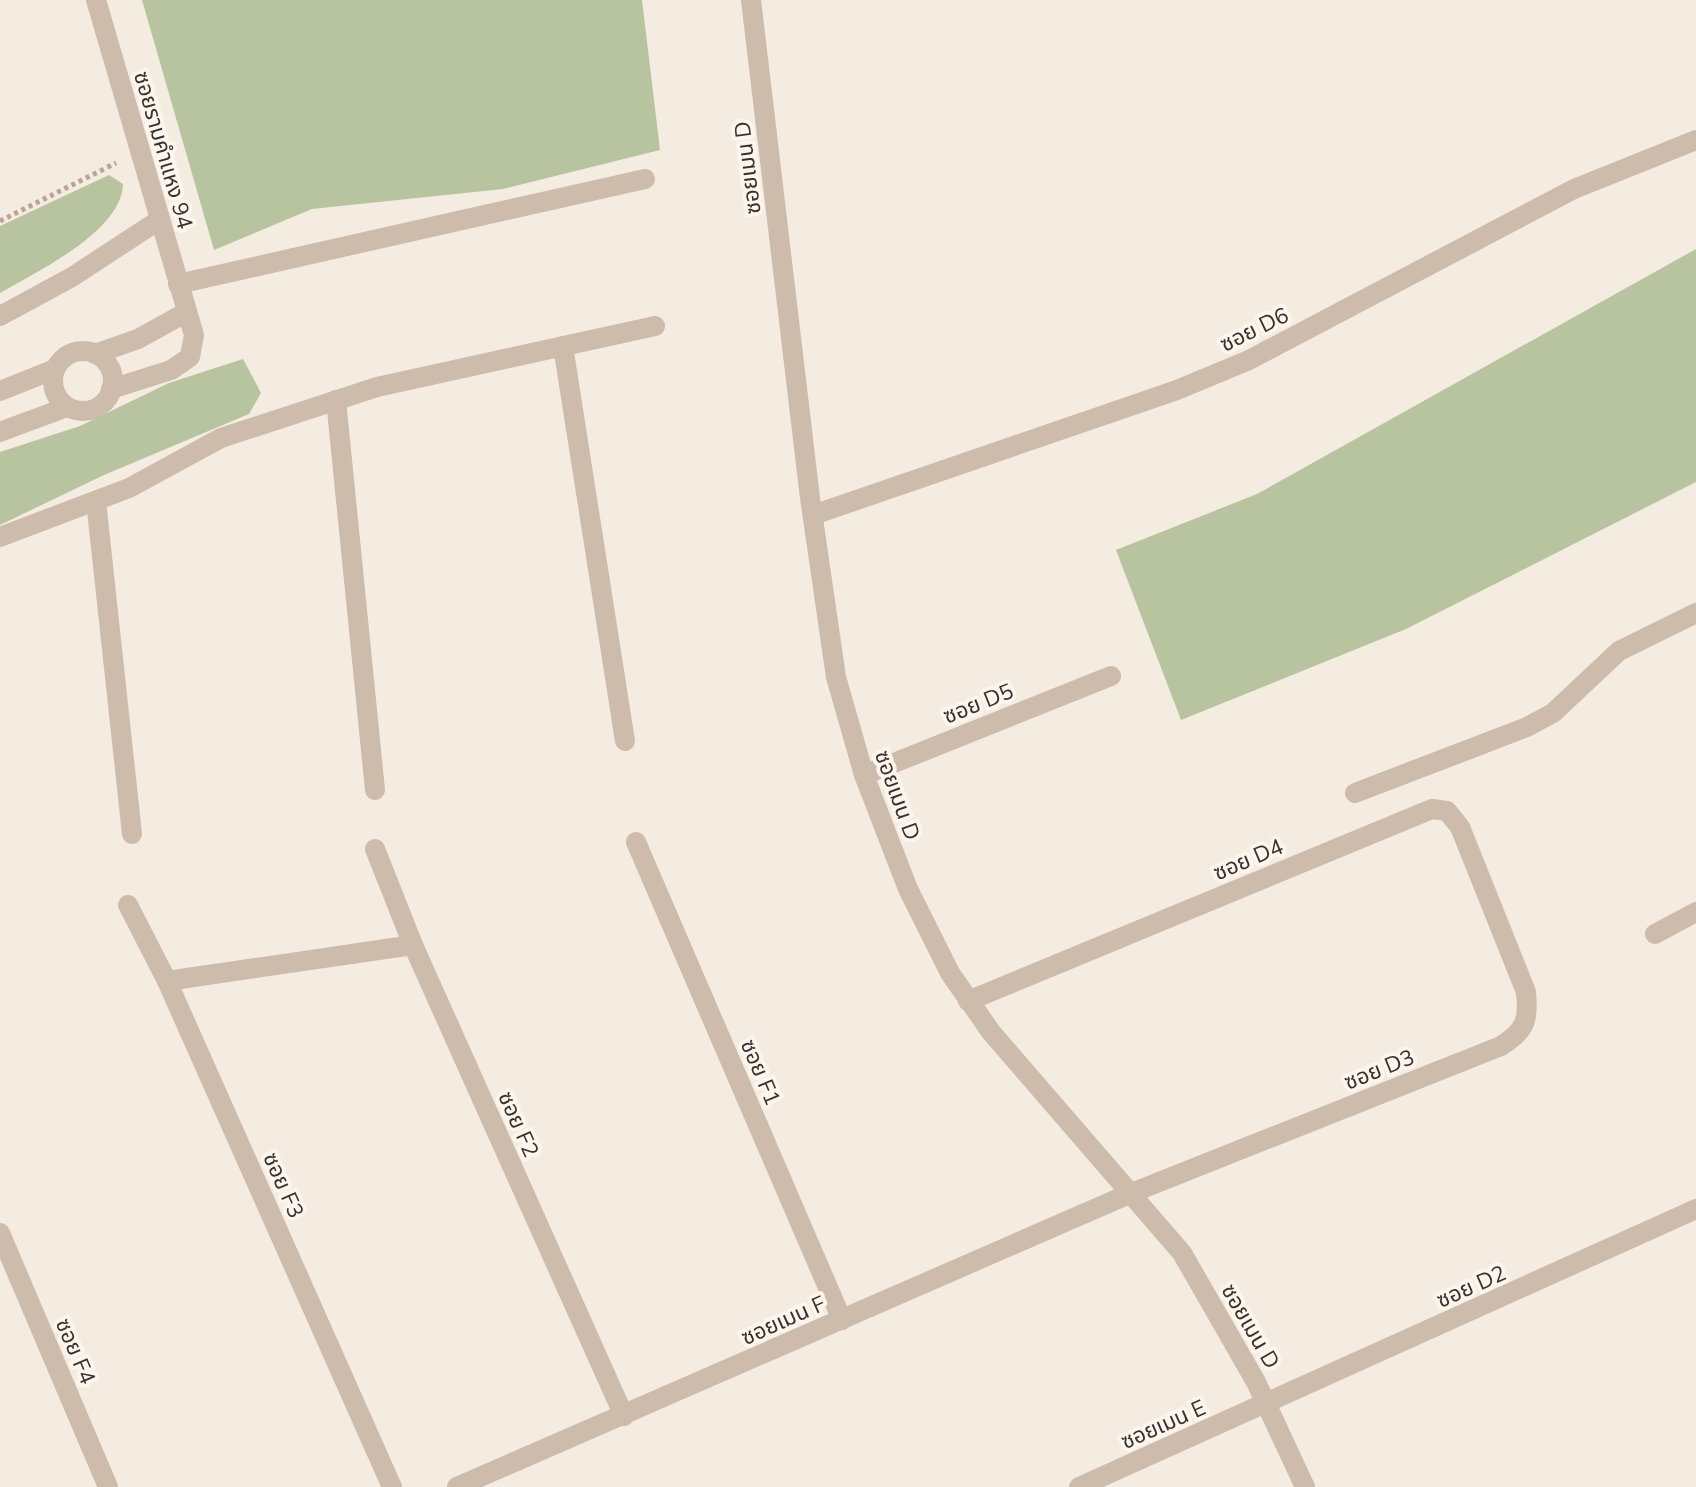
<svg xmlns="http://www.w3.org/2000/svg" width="1696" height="1487" font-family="'Nunito Sans','Noto Sans Thai',sans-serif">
<rect width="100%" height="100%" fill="#f4ebe1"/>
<g fill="#b8c4a0">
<polygon points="142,0 642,0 660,150 503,189 312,209 214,250"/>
<path d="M109 175 123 184C122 231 38 271 0 293V226Z"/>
<polygon points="1696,249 1696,482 1406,629 1181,720 1116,550 1257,494"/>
<polygon points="243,359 261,393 249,414 104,475 0,525 0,452 80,426 169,383"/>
</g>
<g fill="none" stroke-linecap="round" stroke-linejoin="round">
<polyline stroke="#b9a596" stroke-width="5" stroke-dasharray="4 4" stroke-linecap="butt" points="0,221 116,163"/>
<g stroke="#cdbbac" stroke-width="20">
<polyline points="96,0 194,335 190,357 171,370 111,389"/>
<polyline points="751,0 810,498 836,677 864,775 908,889 950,973 991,1032 1182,1253 1256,1382 1305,1487"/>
<polyline points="178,284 645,179"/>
<polyline points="0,316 72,277 159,220"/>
<polyline points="563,346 625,741"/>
<circle cx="83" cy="381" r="30"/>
<polyline points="95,354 138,339 185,313"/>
<polyline points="0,391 55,369"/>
<polyline points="336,400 375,790"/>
<polyline points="0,432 67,407"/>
<polyline points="96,501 132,834"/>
<polyline points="813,515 1177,390 1249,360 1574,189 1696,140"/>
<polyline points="0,537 129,488 221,438 377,387 655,326"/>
<polyline points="864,775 1111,676"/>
<polyline points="1355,793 1527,727 1553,713 1619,651 1696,613"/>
<polyline points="636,842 842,1320"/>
<polyline points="375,849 413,945 624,1416"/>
<polyline points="128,905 167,981 392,1487"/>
<polyline points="1655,934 1696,912"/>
<polyline points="167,981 413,945"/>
<polyline points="0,1233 108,1487"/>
<path d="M457 1487 1129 1194 1501 1046C1525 1031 1529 1021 1526 992L1460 827 1447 811 1432 809 968 1001"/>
<polyline points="1079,1487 1696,1209"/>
</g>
</g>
<g text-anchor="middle" stroke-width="8" stroke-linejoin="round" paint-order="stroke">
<g font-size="22" fill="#3b302b" stroke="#fbf5ee">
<text transform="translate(164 150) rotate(74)" y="8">ซอยรามคําแหง 94</text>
<text transform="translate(747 168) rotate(-97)" y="8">ซอยเมน D</text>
<text transform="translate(1254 329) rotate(-26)" y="8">ซอย D6</text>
<text transform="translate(978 703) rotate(-22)" y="8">ซอย D5</text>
<text transform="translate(898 795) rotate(70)" y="8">ซอยเมน D</text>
<text transform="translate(1248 859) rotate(-23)" y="8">ซอย D4</text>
<text transform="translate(1379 1069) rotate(-22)" y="8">ซอย D3</text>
<text transform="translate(761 1072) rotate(67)" y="8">ซอย F1</text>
<text transform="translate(519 1124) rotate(66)" y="8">ซอย F2</text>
<text transform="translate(284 1185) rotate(66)" y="8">ซอย F3</text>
<text transform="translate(1471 1286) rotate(-24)" y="8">ซอย D2</text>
<text transform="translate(783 1320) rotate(-24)" y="8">ซอยเมน F</text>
<text transform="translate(1251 1326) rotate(60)" y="8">ซอยเมน D</text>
<text transform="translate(76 1351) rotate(67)" y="8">ซอย F4</text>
<text transform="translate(1163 1424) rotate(-24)" y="8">ซอยเมน E</text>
</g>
</g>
</svg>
